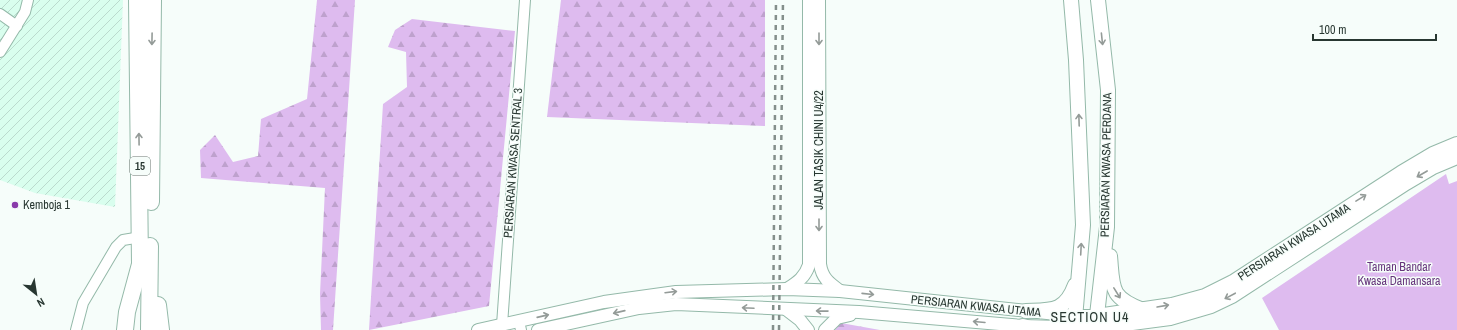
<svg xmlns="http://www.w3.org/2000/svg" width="1457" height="330" font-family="'Archivo Narrow',sans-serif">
<defs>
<pattern id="industrial-furrows" width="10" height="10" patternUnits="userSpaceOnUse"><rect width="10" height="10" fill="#d9feee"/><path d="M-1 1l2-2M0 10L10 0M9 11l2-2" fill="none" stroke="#badacd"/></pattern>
<pattern id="forest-firs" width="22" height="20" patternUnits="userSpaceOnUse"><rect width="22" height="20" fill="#debbef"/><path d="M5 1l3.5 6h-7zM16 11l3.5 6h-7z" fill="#bea1cd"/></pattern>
</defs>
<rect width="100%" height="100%" fill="#f6fdfa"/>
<polygon fill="url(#industrial-furrows)" points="0,0 123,0 115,207 35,193 0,180"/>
<g fill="url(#forest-firs)">
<polygon points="317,0 355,0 333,330 321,330 320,294 325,188 201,178 200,150 215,135 233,162 258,156 261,119 307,99"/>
<polygon points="561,0 765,0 765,126 547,117"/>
<polygon points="412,19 515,31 489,306 369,330 383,104 407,87 406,52 388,47 395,30"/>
<polygon points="841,323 880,330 835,330"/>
</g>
<polygon fill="#debbef" points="1446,174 1449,184 1457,181 1457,330 1279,330 1262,298"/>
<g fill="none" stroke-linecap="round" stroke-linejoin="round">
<g stroke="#94b9a9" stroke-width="12">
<g id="minor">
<polyline points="0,14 17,26"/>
<polyline points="0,52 25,12 28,0"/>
<polyline points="519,321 521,330"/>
<polyline points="502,325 525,0"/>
<polyline points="76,330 83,303 116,247 123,240 141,237"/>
</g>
</g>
<g stroke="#94b9a9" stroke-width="14">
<g id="tertiary">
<path d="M819 0 820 264C822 278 829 283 840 291"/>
<path d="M787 289C798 282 805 277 809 265V0"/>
<polyline points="787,310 800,320 808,330"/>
<polyline points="478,330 604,302 676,292 787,289 840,291 1075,316 1097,316"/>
<polyline points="538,330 639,308 676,304 859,312 1023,326 1095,328"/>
<polyline points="825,330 837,318 850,315"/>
</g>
</g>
<g stroke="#94b9a9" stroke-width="16">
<g id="secondary">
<polyline points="1071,0 1076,60 1083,225 1074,330"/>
<path d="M1110 256C1113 288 1109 297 1143 310"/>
<path d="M1026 311C1052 310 1065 312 1075 285"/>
<polyline points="1097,316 1172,305 1205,296 1233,282 1401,173 1433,154 1457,144"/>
<polyline points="1096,324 1107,227 1108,90 1098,0"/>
<polyline points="1023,326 1038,330"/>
<polyline points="1095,328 1170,318 1211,306 1232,296 1406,183 1433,167 1457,157"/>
</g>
</g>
<g stroke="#94b9a9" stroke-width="18">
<g id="trunk">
<polyline points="151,202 153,0"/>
<polyline points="158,305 161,330"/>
<polyline points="125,330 127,312 140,264 137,0"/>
<polyline points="149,330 150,246"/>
</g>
</g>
<use href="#minor" stroke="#fff" stroke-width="10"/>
<use href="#tertiary" stroke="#fff" stroke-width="12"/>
<use href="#secondary" stroke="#fff" stroke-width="14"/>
<use href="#trunk" stroke="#fff" stroke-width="16"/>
<g stroke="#848f8b" stroke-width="2.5" stroke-dasharray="5 5" stroke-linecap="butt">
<polyline points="773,330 776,0"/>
<polyline points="779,330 783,0"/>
</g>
</g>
<defs><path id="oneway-shaft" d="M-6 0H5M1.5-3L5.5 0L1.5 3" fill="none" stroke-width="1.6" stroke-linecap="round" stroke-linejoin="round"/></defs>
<g stroke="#949b98">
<use href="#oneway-shaft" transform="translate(152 39) rotate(91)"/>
<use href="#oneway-shaft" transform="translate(819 39) rotate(90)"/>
<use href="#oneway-shaft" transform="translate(1102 39) rotate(84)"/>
<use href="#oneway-shaft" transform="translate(1079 120) rotate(-92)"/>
<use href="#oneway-shaft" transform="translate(139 139) rotate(-91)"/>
<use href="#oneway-shaft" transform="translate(1422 174) rotate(150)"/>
<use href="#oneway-shaft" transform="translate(1361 198) rotate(-32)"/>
<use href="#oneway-shaft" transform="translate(819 225) rotate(90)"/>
<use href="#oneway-shaft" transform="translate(1081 249) rotate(-87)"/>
<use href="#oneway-shaft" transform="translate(671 292) rotate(-7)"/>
<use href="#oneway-shaft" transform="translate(1117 293) rotate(58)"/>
<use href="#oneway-shaft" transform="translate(868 294) rotate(6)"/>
<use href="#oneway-shaft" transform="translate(1230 296) rotate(152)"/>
<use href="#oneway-shaft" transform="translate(1163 306) rotate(-10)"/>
<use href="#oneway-shaft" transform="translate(748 308) rotate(-177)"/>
<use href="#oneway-shaft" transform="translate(822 311) rotate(-179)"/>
<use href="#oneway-shaft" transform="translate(619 312) rotate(167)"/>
<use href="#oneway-shaft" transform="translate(543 316) rotate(-13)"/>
<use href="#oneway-shaft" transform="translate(979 322) rotate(-175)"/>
</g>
<circle fill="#893aaa" stroke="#f6fdfa" stroke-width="1.5" cx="15" cy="205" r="4"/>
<g text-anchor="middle" stroke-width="3" stroke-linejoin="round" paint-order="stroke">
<rect fill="#f6fdfa" stroke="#66726d" stroke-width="1" x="130" y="157" width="20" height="18" rx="3"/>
<g font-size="11" font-weight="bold" fill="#283731">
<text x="140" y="170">15</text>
</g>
<g font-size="12" fill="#283731" stroke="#f6fdfa">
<text transform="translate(819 150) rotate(-90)" y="4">JALAN TASIK CHINI U4/22</text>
<text transform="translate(513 163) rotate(-86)" y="4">PERSIARAN KWASA SENTRAL 3</text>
<text transform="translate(1106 165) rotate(-89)" y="4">PERSIARAN KWASA PERDANA</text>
<text transform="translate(1294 242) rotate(-33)" y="4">PERSIARAN KWASA UTAMA</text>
<text transform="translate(976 306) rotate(6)" y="4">PERSIARAN KWASA UTAMA</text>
</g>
<g font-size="12" fill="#283731" stroke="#f6fdfa" text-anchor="start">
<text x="23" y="209">Kemboja 1</text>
</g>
<g font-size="12" fill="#66357c" stroke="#f6fdfa">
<text x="1399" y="271">Taman Bandar<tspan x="1399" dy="14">Kwasa Damansara</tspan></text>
</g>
<g font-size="14" letter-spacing="1" fill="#283731" stroke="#f6fdfa">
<text x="1090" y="322">SECTION U4</text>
</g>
</g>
<g transform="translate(36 294) rotate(150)" stroke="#f6fdfa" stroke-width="3" paint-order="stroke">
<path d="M0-3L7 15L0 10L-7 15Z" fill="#283731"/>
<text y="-6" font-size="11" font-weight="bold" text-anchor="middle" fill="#283731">N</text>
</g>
<path d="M1313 34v6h123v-6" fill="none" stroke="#283731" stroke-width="2"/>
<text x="1319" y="34" font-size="12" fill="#283731" stroke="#f6fdfa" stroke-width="3" paint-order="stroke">100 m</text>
</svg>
